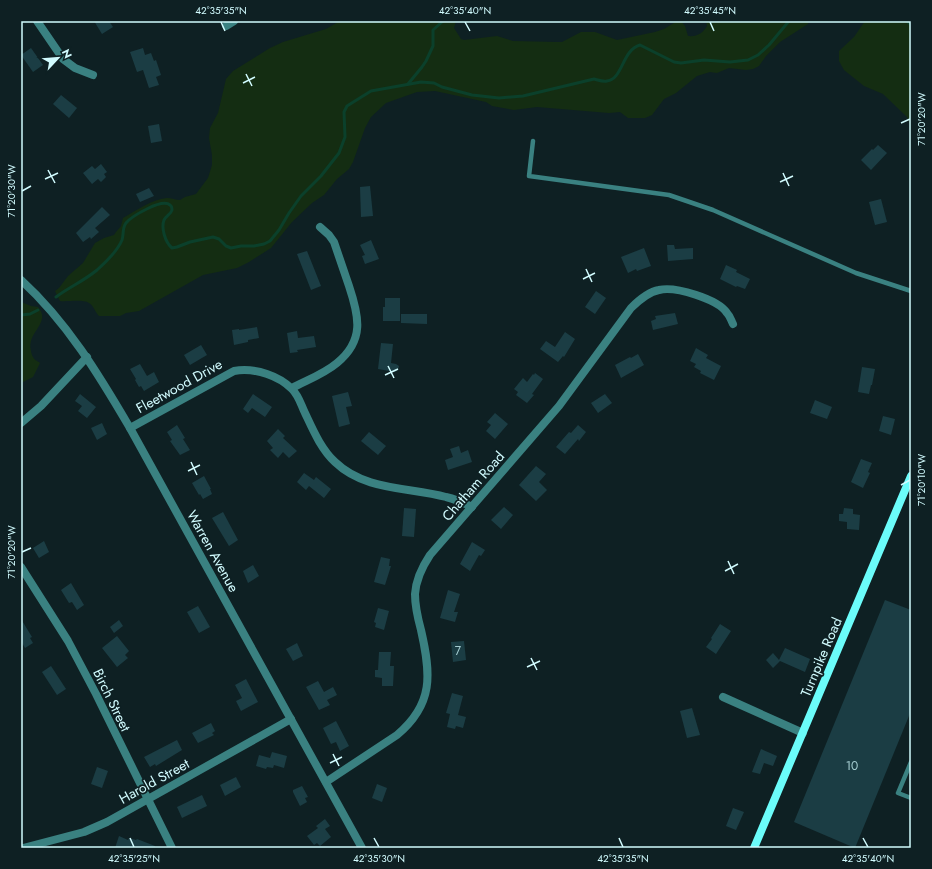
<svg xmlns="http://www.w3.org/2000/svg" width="932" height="869" font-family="Jost,sans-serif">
<rect width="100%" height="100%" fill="#0e2023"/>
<g fill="#142d12">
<path d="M340 21H456L454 28 461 39 464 40 497 36 513 41 556 42H562L581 32H595L617 40 655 32 664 29 677 21H681L685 26 688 36C697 37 703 33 707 26L706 21H809L808 24 780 42 766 56 759 66 753 69 746 70 729 68 717 73 710 72 697 76 676 93 664 99 652 115 645 118H628L620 112 609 113 537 107 514 110 492 106 486 102 435 91 417 92 386 103 371 117 365 128 353 162 349 169 337 179 324 195 312 203 292 222 271 248 249 262 237 268 203 275 139 311 126 313 120 316H99C95 312 94 306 89 303 83 299 67 302 60 301L55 291 59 288 68 276 83 263 95 243 104 238 114 235 116 232 121 226 123 218C137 210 151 200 167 198 172 198 175 200 180 200L185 197 196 194 208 178 212 165V155L209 138 210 128 218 113 226 79 233 71 270 48 283 42 326 29Z"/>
<polygon points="865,21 911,21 911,127 907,117 883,94 864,86 844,70 839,61 839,51 854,37"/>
<path d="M21 302 31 306 38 307C52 323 26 332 31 351 31 352 32 356 33 357 34 360 38 361 40 363L33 377 21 383Z"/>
</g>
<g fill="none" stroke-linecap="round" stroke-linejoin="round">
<g stroke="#0b402b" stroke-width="3">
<polyline points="907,21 911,25"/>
<polyline points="408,84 422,67 426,61 433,46 433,30 443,21"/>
<path d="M56 297C69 287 84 281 97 270 106 262 117 252 122 240 124 234 122 228 126 223 132 216 162 198 170 205 172 206 172 208 172 210 171 214 166 216 164 220 161 228 165 242 172 248L177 247 190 242 213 237 219 239 226 246 231 248 241 246H254L264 244 270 241 279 230 289 213 301 196 321 176 339 153 345 137 344 112 347 106 371 91 421 82 434 83 442 87 472 95 499 98 523 96 594 79C598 80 603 82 607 81 623 79 622 50 640 45L674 62 681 63 704 60 730 62 748 60 758 55 769 45 789 21"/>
<polyline points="21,315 30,314 38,310"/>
</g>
</g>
<g fill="#1b3d44">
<polygon points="94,21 109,21 113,27 102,34"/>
<polygon points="31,48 43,65 33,72 21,55"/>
<polygon points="143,48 145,55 151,53 154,61 156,60 161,75 156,77 159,85 149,88 143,70 137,72 130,52"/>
<polygon points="61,95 77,108 69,118 53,104"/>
<polygon points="159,124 162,141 151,143 148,126"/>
<polygon points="878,145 887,153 871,170 861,160 872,149 873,150"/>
<polygon points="101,164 107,172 104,174 106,177 101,182 98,179 92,184 83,173 92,166 95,169"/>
<polygon points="370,186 373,216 361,217 360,187"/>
<polygon points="149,188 154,196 140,202 136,194"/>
<polygon points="881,199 887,222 875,225 869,202"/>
<polygon points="102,207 110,215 95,228 99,232 91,239 90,237 83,242 76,233"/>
<polygon points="371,240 379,259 365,264 362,256 365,255 360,245"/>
<polygon points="667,245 674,245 675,249 693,248 693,259 668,261"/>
<polygon points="644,248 651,266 637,271 636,269 628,273 621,257"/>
<polygon points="307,251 321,286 311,290 297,254"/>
<polygon points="726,265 737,270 736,272 750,279 745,289 737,286 736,287 720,279"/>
<polygon points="596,291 606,298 595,314 585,307"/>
<polygon points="385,298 400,298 400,321 383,321 383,307 385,307"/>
<polygon points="675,313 678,324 653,330 651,321 656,319 655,316"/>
<polygon points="401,314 427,314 427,324 401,323"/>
<polygon points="257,327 259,338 248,340 248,342 234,345 232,330 239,329 239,330"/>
<polygon points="297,331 298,338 314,336 316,347 297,350 298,352 290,353 287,333"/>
<polygon points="565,332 575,339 564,357 563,356 558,362 540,349 546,341 555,347"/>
<polygon points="381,343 393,344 391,363 396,364 399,366 398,370 395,372 378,369"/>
<polygon points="201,345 207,355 190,365 184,355"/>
<polygon points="696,348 708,355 706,358 721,366 714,380 700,373 701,371 694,367 696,364 690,361"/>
<polygon points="638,354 644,365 621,378 615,365 630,357 631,358"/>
<polygon points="140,364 147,376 154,372 159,382 144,391 141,386 139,387 135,380 136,379 130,369"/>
<polygon points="862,367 875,369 872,385 871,385 869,394 858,392"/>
<polygon points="535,373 543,379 532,394 534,395 527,403 516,395 518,392 514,389 523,378 527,382 533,374 534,375"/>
<polygon points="348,392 352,406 346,407 350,424 339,427 332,396"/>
<polygon points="80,394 96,407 87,418 78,411 82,406 75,401"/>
<polygon points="253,394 272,407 265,417 252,408 248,413 243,409"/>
<polygon points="605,394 612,403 598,413 591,403"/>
<polygon points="815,400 832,407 827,419 810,413"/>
<polygon points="495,413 508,424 495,439 486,431 491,425 487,422"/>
<polygon points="883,416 895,419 891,435 879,431"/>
<polygon points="102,423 107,434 97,440 91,428"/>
<polygon points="177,425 185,438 183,439 190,450 180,455 170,441 172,440 167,432"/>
<polygon points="578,425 586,432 579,441 578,439 565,454 556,447 569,432 571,433"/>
<polygon points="278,429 285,436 283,438 297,451 289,458 283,452 278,458 270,450 273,448 267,441"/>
<polygon points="369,432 386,446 378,455 361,441"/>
<polygon points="459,446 461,453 468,450 472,462 448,470 445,460 453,457 450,449"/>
<polygon points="861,459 872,463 868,472 870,473 863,488 851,482"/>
<polygon points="536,466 546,474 539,482 547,490 536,501 519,485"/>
<polygon points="304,473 314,480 316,477 331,489 324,498 309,486 306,490 297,482"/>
<polygon points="204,476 211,489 210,489 212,494 203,499 200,494 199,495 192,483"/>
<polygon points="504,507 513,515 501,529 491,520"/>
<polygon points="404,508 416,509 414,537 402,536"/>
<polygon points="844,508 853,509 853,514 860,515 859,530 847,529 847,522 839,521 839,514 843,514"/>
<polygon points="223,512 238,540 229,546 212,518"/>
<polygon points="44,541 49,552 39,558 33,548"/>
<polygon points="472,542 485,550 481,556 479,555 470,571 460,564"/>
<polygon points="381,557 390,559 389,566 391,566 385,585 374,582"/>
<polygon points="253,565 259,576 248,583 243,571"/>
<polygon points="71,583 84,605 77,610 72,602 69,603 61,590"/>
<polygon points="448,590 460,594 454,612 458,612 455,622 440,618"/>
<polygon points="885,600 911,610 911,711 855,848 794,822"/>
<polygon points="198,606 210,627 199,633 187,612"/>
<polygon points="378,608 389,611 384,630 375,627 376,623 374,622"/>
<polygon points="21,619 32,637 30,638 33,643 25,648 21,641"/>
<polygon points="119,620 123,626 114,633 110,627"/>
<polygon points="720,624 731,631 716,654 706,647 712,639 711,638"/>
<polygon points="117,636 129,651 125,655 128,658 117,667 102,648"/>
<polygon points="464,641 466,660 453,662 451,642"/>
<polygon points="297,643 303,656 293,661 286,649"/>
<polygon points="785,648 810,659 805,672 780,661 773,668 766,660 773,653 779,660"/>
<polygon points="379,652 391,652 390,666 394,666 393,686 382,686 382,678 375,677 375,670 378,670"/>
<polygon points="51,666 66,689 57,695 42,672"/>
<polygon points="246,679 258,702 241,711 236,701 242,698 235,685"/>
<polygon points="318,681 324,692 333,687 337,695 327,700 330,705 319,710 306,687"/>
<polygon points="452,693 463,696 458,715 466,717 463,728 456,726 455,729 447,727 450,714 446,713"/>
<polygon points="692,708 700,735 687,738 680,711"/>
<polygon points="336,721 349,746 340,751 336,742 331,744 323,728"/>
<polygon points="211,723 215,731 212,733 214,735 198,743 192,733"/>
<polygon points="177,740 182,750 156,766 155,764 150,767 144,757"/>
<polygon points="761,749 777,756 773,766 764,763 760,774 752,772"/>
<polygon points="272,752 287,756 284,768 274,765 273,768 267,767 266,769 256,766 259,755 270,758"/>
<polygon points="97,767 108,771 102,788 91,784"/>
<polygon points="236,777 241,787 225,796 220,785"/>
<polygon points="377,784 387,788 382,802 372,798"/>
<polygon points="302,786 308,797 305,798 307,802 300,806 293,792 293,790"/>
<polygon points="202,795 207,806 182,818 177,807"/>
<polygon points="733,808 744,812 736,830 726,826"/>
<polygon points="325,819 330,826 325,829 331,837 320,846 317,843 314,845 307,836 318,828 316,826"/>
<polygon points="119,836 128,840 129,838 136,840 137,839 155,846 155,848 115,848"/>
</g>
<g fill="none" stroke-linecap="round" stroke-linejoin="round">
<g stroke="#3a8181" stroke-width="4.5">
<polyline points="533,141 529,176 669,195 713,210 856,273 911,291"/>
<polyline points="911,762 898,793 911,798"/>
</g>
<g stroke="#3a8181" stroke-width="8">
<polyline points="37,21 63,59 75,68 93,75"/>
<polyline points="226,26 234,21"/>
<path d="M21 280C67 322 99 375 130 428L362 848"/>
<path d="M292 388C307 380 324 374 337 363 365 340 359 316 349 286 344 271 339 257 334 242L329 235 320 227"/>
<polyline points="21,423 41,406 87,357"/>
<path d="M130 428 234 371C245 369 255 370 267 374 276 377 285 382 292 389 299 396 301 405 305 413 313 430 321 449 335 462 365 491 409 487 446 497 455 499 464 503 472 507"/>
<polyline points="21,567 68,641 96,694 172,848"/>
<polyline points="723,697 803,733"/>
<path d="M326 782 397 735C434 704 431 674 421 630 418 619 415 606 415 594 416 579 422 567 430 555L559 406 631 308C639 300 648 292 659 290 675 286 718 299 727 313 730 316 731 320 733 324"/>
<polyline points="23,848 84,832 107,822 291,719"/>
</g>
<polyline stroke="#6bfcfa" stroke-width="8" points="754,848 911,476"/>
</g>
<path fill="none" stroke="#d1fbfe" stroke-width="1.5" d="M221 22 225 31M465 22 470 31M710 22 714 31M246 74 252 86M243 83 255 77M901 123 910 119M48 170 55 183M783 173 789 186M45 179 58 173M780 182 793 176M22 191 31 186M586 269 592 282M583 279 595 273M388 366 394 378M385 375 398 369M191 462 197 475M188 471 200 465M901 485 910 480M22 552 31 548M728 561 734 574M725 571 738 564M531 658 537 670M527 667 540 661M333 754 339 766M330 763 342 757M130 838 134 847M374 838 379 847M619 838 623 847M863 838 868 847"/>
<g text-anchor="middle" stroke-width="3.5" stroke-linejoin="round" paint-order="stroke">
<g font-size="12" fill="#a4ccd0">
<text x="458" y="655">7</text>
<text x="852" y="770">10</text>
</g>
<g font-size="14" fill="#d1fbfe" stroke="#0e2023">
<text transform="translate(179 386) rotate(-29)" y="5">Fleetwood Drive</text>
<text transform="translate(473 486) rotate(-49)" y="5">Chatham Road</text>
<text transform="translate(213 551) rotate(61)" y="5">Warren Avenue</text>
<text transform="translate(821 657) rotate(-67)" y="5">Turnpike Road</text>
<text transform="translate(112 700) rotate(64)" y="5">Birch Street</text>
<text transform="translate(154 781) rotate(-29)" y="5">Harold Street</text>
</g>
</g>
<rect width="932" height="869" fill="none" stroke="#0e2023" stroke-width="44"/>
<g transform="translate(58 58) rotate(64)" stroke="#0e2023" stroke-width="3" paint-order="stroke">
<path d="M0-3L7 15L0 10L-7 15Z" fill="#d1fbfe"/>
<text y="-6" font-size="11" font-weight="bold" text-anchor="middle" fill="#d1fbfe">N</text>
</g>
<rect x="22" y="22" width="888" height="825" fill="none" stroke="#d1fbfe" stroke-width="1.5"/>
<g font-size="10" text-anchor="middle" fill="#d1fbfe">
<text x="221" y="14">42°35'35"N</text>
<text x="465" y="14">42°35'40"N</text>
<text x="710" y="14">42°35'45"N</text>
<text transform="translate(921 119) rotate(-90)" y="4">71°20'20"W</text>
<text transform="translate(11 191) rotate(-90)" y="4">71°20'30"W</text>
<text transform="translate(921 480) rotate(-90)" y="4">71°20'10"W</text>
<text transform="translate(11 552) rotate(-90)" y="4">71°20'20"W</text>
<text x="134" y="862">42°35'25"N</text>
<text x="379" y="862">42°35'30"N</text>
<text x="623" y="862">42°35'35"N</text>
<text x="868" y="862">42°35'40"N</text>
</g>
</svg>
